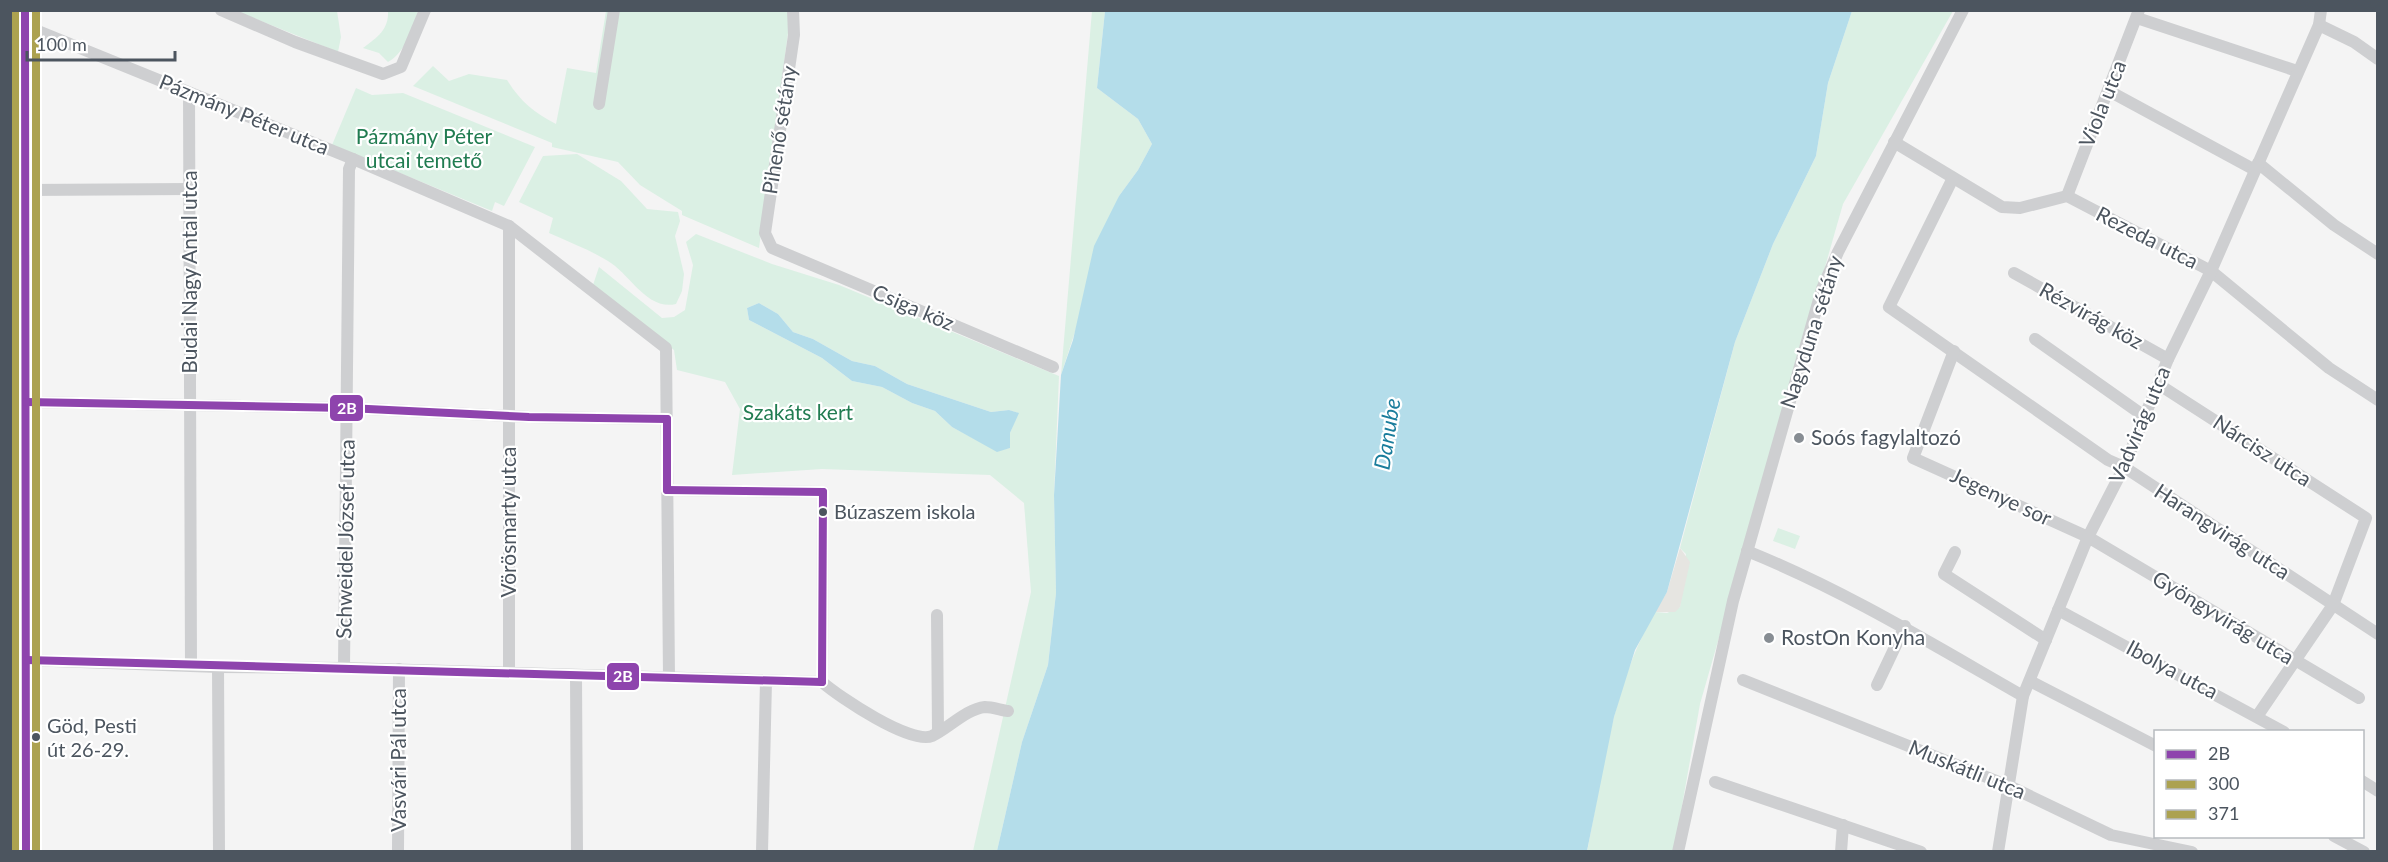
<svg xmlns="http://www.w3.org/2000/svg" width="2388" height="862" font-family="Lato,sans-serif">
<rect width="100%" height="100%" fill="#f4f4f4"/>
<g fill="#dbf0e4" fill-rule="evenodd">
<polygon points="236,11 337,11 341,37 338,52"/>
<path d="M388 11H418C412 29 406 52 388 62L379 53 363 48C378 37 389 29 388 11Z"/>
<path d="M606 11H791L759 248 682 215V211L640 185 618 162 552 147V143L413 86 433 66 449 81 469 74 507 80C520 101 534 113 556 124L567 68 596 73Z"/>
<polygon points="1092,11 1105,11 1097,88 1138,119 1152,144 1138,170 1119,196 1061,375"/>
<path d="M1852 11H1953L1843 204 1700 704 1674 851 1587 852C1603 771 1613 684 1655 612L1667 613 1680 607 1686 554 1680 548 1735 342 1773 244 1816 156 1828 83Z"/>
<polygon points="10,15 17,48 17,266 10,265"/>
<polygon points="356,88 372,95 403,93 535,147 504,206 495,202 492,211 332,145"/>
<path d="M577 154 621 181 647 209 678 212 680 221 675 236 684 274 682 291 676 304C647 311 630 274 608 261 590 250 569 242 549 233L553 218 519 202 543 156Z"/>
<path d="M696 234 772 264 839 285 1059 376 1054 495 1056 593 1048 665 1022 742 997 851H973L1031 592 1024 503 990 475 822 469 732 475 740 409 725 382 677 370 674 350 593 285 599 267 662 318 674 317 685 310 693 265 686 242ZM759 303 778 314 793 332 813 339 852 361 875 366 907 384 991 412 1009 410 1018 413 1010 433V448L997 451 952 427 935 411 912 403 882 387 852 381 822 358 749 320 747 308Z"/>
<polygon points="1778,528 1800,536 1795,549 1773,541"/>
</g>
<polygon fill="#e6e5e1" points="1680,548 1690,562 1680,607 1675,612 1655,612 1667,592"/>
<g fill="#b4ddea">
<polygon points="1105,11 1852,11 1828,83 1816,156 1773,244 1735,342 1667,592 1635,650 1614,717 1587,851 997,851 1022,742 1048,665 1056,593 1054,495 1061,375 1073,340 1094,246 1119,196 1138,170 1152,144 1138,119 1097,88"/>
<polygon points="759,303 778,314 793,332 813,339 852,361 875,366 907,384 991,412 1009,410 1019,413 1010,433 1010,448 997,452 952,427 935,411 912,403 882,387 852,381 822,358 749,320 747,308"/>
</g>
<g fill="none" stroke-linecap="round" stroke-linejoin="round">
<g stroke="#cecfd1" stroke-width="12">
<polyline points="221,10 295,42 383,74 401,67 425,10"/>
<polyline points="793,10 794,35 765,233 772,248 1053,367"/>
<polyline points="2137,18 2297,71"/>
<polyline points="2319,25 2354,42 2378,59"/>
<polyline points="26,31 38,31 353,159 509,226 666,348 669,678"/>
<polyline points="2109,91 2255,170"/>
<polyline points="189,94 191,666"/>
<polyline points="599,104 614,10"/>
<polyline points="1894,142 2002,207 2020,208 2067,196 2211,271 2329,368 2378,400"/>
<polyline points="2258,163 2334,225 2378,254"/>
<polyline points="1953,178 1889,307 2108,460 2124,467 2378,634"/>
<polyline points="26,190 190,189"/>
<polyline points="2067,196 2139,10"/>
<polyline points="509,226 509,673"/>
<polyline points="2014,273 2168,359"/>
<polyline points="2035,339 2144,416"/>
<polyline points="1954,351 1913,458 2088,537 2359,698"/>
<polyline points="2158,384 2366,518 2333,605 2258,715"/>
<polyline points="26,402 348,408 529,417 667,419"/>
<polyline points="667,490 823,492 822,682"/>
<path d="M1747 551C1844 590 1932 644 2023 696"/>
<polyline points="1955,552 1944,574 2046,640"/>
<polyline points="2058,610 2284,732"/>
<polyline points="937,615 938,732"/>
<path d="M26 660 218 667 344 668 822 682C839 697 911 745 932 736 949 728 966 709 985 707 992 707 1001 710 1008 711"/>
<polyline points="218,667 219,852"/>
<polyline points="344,668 349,169 353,159"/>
<polyline points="576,675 577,852"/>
<polyline points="1743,680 2009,786 2111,835 2192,852"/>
<polyline points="2030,681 2156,746"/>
<polyline points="1877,685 1905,626"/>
<polyline points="2362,781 2378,791"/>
<polyline points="1715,782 1921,852"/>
<polyline points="2334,836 2364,852"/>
<polyline points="398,852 399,669"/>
<polyline points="762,852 766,681"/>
<polyline points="1678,852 1733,601 1822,289 1838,252 1963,10"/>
<polyline points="1841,852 1843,825"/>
<polyline points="1998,852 2023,696 2088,537 2124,467 2168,359 2211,271 2319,25 2321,10"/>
</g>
<polyline stroke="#cacdcf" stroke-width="18" points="25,10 26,852"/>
<g stroke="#fff" stroke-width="12">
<g id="bus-1">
<polyline points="25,10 26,852"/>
<polyline points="26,402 348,408 529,417 667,419"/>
<polyline points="667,419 667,490"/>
<polyline points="667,490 823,492"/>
<polyline points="26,660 822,682"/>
<polyline points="822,682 823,492"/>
</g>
</g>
<g stroke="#fff" stroke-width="12">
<polyline id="bus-2" points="15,10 15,852"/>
</g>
<g stroke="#fff" stroke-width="12">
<polyline id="bus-3" points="36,10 36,852"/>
</g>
<use href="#bus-1" stroke="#8e44ad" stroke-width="8"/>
<use href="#bus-2" stroke="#aca250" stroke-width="8"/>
<use href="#bus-3" stroke="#aca250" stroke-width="8"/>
</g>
<g fill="#878d93" stroke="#fff" stroke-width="2">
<circle cx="1799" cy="438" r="6"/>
<circle cx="1769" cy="638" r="6"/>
</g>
<g fill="#4c555f" stroke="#fff" stroke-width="2">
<circle cx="823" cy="512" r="5"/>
<circle cx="36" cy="737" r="5"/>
</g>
<g text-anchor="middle" stroke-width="4.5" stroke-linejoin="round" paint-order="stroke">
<g font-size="20" fill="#4c555f" stroke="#fff" text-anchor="start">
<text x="834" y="519">Búzaszem iskola</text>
<text x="47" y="733">Göd, Pesti<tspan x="47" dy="24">út 26-29.</tspan></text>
</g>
<g font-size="21" fill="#4c555f" stroke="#fff">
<text transform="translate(2103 104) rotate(-68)" y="7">Viola utca</text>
<text transform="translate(244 115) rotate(22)" y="7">Pázmány Péter utca</text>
<text transform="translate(780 130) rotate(-81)" y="7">Pihenő sétány</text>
<text transform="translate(2147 238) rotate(27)" y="7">Rezeda utca</text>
<text transform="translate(190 272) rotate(-90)" y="7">Budai Nagy Antal utca</text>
<text transform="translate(913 308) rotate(23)" y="7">Csiga köz</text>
<text transform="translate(2091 316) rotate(29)" y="7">Rézvirág köz</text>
<text transform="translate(1812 332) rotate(-72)" y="7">Nagyduna sétány</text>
<text transform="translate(2140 425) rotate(-67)" y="7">Vadvirág utca</text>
<text transform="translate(2262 451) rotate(33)" y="7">Nárcisz utca</text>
<text transform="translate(2001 497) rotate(25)" y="7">Jegenye sor</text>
<text transform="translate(509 522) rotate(-90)" y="7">Vörösmarty utca</text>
<text transform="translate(2222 532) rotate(33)" y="7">Harangvirág utca</text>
<text transform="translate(346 539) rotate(-89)" y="7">Schweidel József utca</text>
<text transform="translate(2223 618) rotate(31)" y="7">Gyöngyvirág utca</text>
<text transform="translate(2172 670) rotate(28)" y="7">Ibolya utca</text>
<text transform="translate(399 760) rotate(-90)" y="7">Vasvári Pál utca</text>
<text transform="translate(1967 770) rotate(22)" y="7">Muskátli utca</text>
</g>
<g font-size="21" fill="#217c51" stroke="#fff">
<text x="424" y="144">Pázmány Péter<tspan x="424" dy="24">utcai temető</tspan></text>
<text x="798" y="420">Szakáts kert</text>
</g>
<g font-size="21" fill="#4c555f" stroke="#fff" text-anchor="start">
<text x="1811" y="445">Soós fagylaltozó</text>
<text x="1781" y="645">RostOn Konyha</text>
</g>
<g font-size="22" font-style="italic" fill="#1a7d9c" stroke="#fff">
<text transform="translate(1387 434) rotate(-81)" y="8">Danube</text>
</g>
</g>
<g stroke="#fff" stroke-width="2">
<rect x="329" y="394" width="35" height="28" rx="6" fill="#8e44ad"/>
<rect x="606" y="662" width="34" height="29" rx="6" fill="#8e44ad"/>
</g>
<g font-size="16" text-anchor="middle" font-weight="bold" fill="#fff">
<text x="347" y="414">2B</text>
<text x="623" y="682">2B</text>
</g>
<rect width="2388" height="862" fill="none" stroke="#4c555f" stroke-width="24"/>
<rect x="2154" y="730" width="210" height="108" fill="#ffffff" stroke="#b7bbbf" stroke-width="1.5"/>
<rect x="2166" y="750" width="30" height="9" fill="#8e44ad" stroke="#b7bbbf" stroke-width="1.5"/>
<text x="2208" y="760" font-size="18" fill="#4c555f">2B</text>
<rect x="2166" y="780" width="30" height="9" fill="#aca250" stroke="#b7bbbf" stroke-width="1.5"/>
<text x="2208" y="790" font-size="18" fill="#4c555f">300</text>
<rect x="2166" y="810" width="30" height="9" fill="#aca250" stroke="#b7bbbf" stroke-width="1.5"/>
<text x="2208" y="820" font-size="18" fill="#4c555f">371</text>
<path d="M27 51v9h148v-9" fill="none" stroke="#4c555f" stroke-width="3"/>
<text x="36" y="51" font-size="18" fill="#4c555f" stroke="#ffffff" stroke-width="4.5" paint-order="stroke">100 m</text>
</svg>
